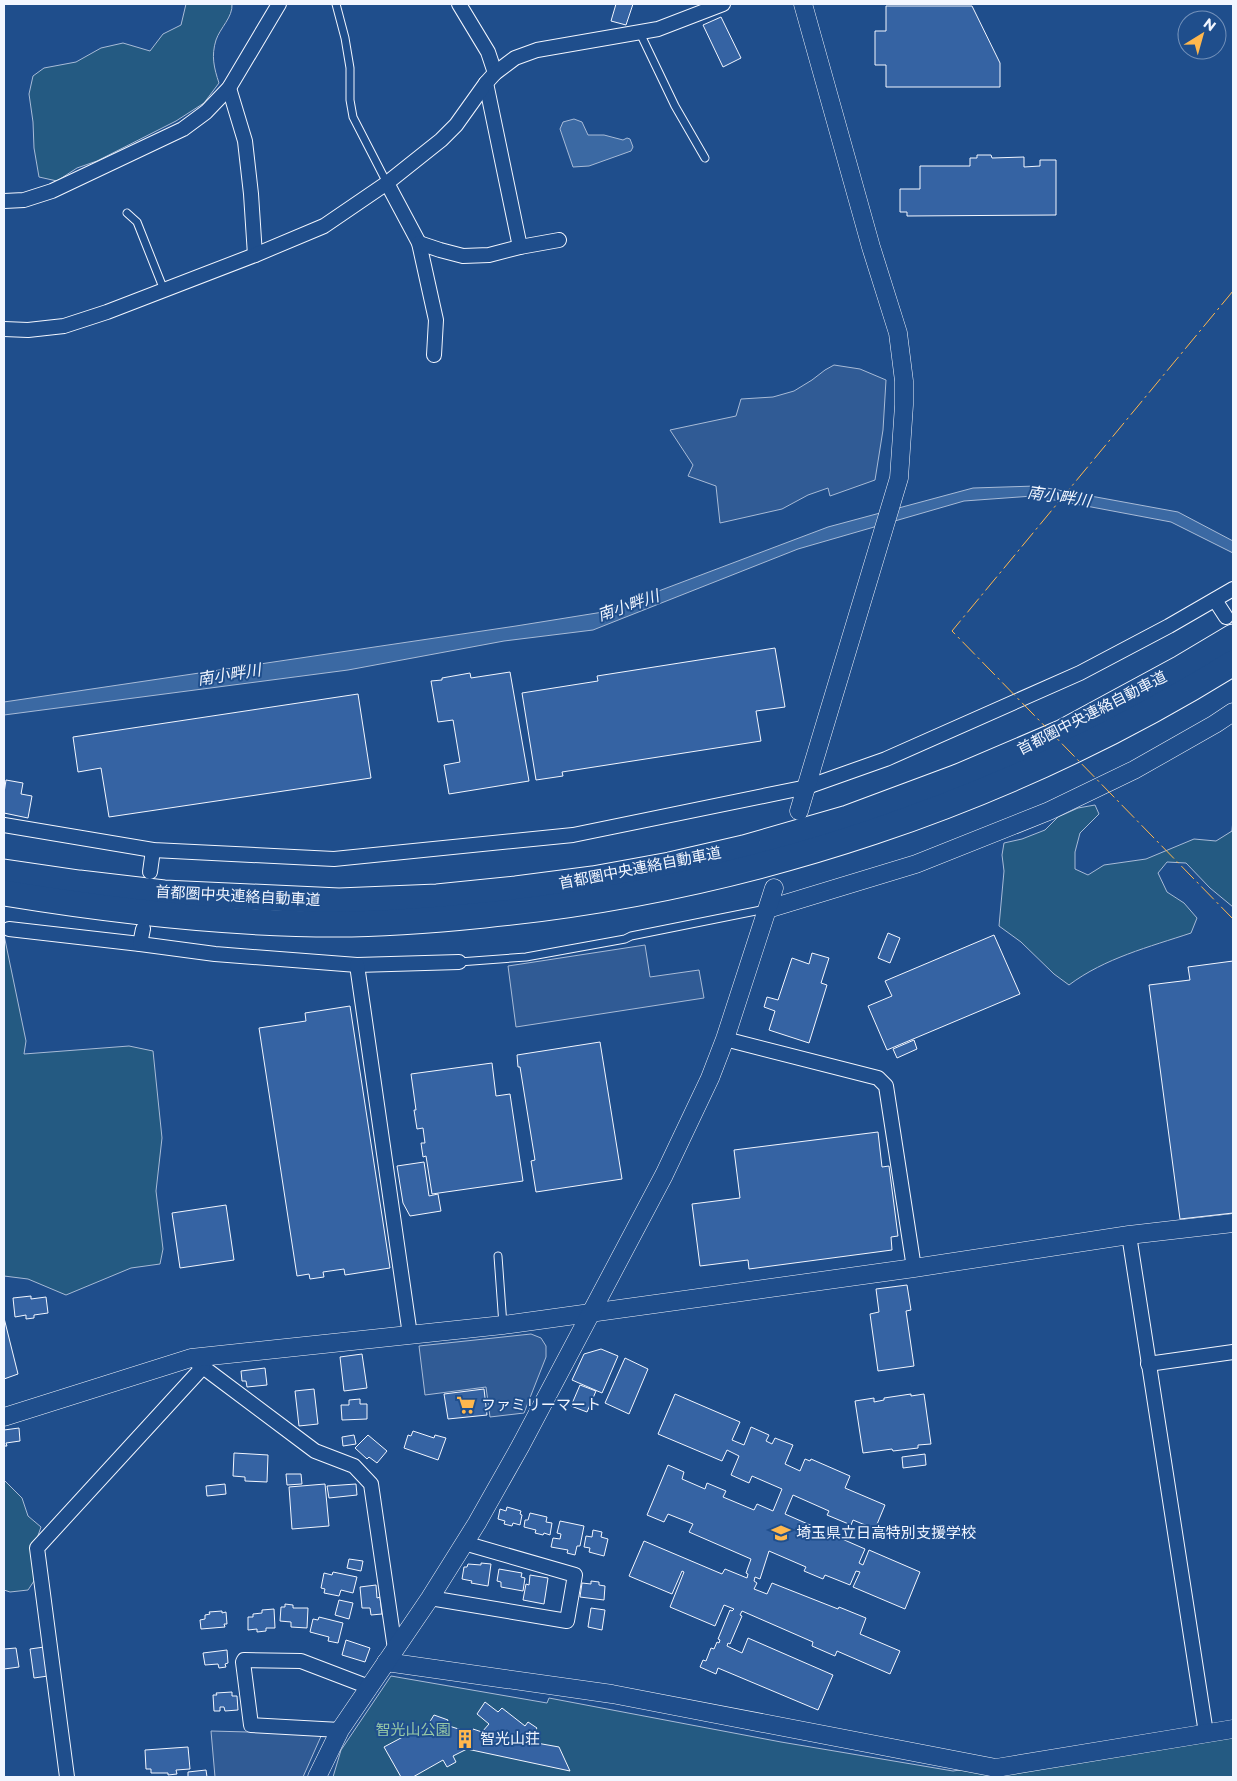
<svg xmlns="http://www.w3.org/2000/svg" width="1237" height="1781" font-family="Montserrat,'Noto Sans JP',sans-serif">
<rect width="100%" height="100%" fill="#1f4e8c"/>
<g fill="#245a82" stroke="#a8bbd7">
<path d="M186 4H232C233 17 220 28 216 40 211 56 214 68 219 83L204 103 176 121 97 161 77 168 57 181 39 177 34 148 33 122 29 94 33 76 44 68 76 62 101 48 123 43 150 51 163 34 181 25Z"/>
<path d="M1095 805 1099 814 1080 833 1075 852V869L1088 875 1104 865 1146 859 1194 839 1216 841 1232 831 1233 819V907L1210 888 1186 863 1167 862 1158 873 1167 892 1184 903 1197 918 1191 933C1149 947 1105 958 1069 985L1054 974 1021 942 999 926 1004 871 1002 855 1004 843 1022 839 1045 830 1058 817 1078 808Z"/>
<polygon points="4,935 26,1041 24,1054 129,1046 153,1051 162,1138 156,1191 163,1249 160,1264 131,1268 66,1295 28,1279 4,1276"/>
<polygon points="4,1480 22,1498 28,1516 41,1527 34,1547 36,1578 28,1590 10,1592 4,1590"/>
<polygon points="391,1676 547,1703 549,1698 781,1742 953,1771 1233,1732 1233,1777 333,1777 341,1750"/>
</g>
<g fill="#305b95" stroke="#a8bbd7">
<polygon points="834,365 860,369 886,380 883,430 875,480 830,496 828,488 808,495 782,509 720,523 716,486 688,476 693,465 670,430 736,416 741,399 773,397 794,391 812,380 825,370"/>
<polygon points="645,945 650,977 699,970 704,998 516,1027 508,966"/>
<polygon points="531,1334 541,1338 546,1346 546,1357 524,1413 490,1417 486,1387 425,1395 419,1346"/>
<polygon points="211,1731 322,1734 303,1777 215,1777"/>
</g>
<g fill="#3b69a3" stroke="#a8bbd7">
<polygon points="574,119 582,122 588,135 604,135 623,140 627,138 630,139 633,147 631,151 589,166 573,167 560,129 563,122"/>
<polygon points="1036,486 1178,512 1233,541 1233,553 1171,522 1033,496 964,501 798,549 593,630 504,641 348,670 4,715 4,702 516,626 603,612 828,527 973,488"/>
</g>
<g fill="#3563a3" stroke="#f2f6ff">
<polygon points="616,4 633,4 626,25 611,21"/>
<polygon points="886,6 972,6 1000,63 1000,87 886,87 886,65 875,65 875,31 886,31"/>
<polygon points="721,17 741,58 723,67 703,25"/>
<polygon points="977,155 991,155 992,158 1024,157 1024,167 1040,166 1040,160 1056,160 1056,215 907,216 907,212 900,212 900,189 920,189 920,166 970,166 970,158 977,158"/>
<polygon points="775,648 785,707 756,711 761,741 562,772 563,776 536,780 522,693 598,681 597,676"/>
<polygon points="510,672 529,781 449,794 444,765 460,762 453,720 438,722 431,681 442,680 442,678 470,673 471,678"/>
<polygon points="358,694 371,778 109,817 101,768 78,772 73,737"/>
<polygon points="6,780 23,783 21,794 32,796 28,818 4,813 4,793"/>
<polygon points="888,933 900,938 890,963 878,958"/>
<polygon points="994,935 1020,994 887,1050 868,1006 892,996 885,981"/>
<polygon points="812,953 829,958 821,983 827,985 809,1043 769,1030 775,1011 764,1007 767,997 778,1000 792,958 809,964"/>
<polygon points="1233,961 1233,1213 1180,1219 1149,985 1190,980 1188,967"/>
<polygon points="350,1006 390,1268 345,1275 344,1269 323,1272 324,1277 310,1279 309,1274 297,1276 259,1028 306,1021 305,1013"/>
<polygon points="914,1040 917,1049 897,1058 893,1049"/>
<polygon points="600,1042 622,1179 536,1192 531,1161 535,1160 520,1067 518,1067 517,1055"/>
<polygon points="492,1063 496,1096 510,1094 523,1181 432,1194 426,1156 423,1157 421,1143 425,1143 423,1128 417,1129 414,1110 416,1110 411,1074"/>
<polygon points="878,1132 882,1167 889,1166 898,1236 891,1237 892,1250 749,1269 748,1260 700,1266 692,1204 740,1198 734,1150"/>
<polygon points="424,1162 429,1196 438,1194 441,1211 410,1216 403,1203 397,1166"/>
<polygon points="226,1205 234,1260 180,1268 172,1213"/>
<polygon points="907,1285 911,1310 906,1311 914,1366 878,1371 870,1314 879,1312 876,1289"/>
<polygon points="31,1296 31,1299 46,1297 48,1313 34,1315 34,1318 26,1319 26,1315 15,1317 13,1298"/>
<polygon points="4,1318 18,1374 4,1379"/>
<polygon points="601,1349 618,1356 602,1393 572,1380 584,1354"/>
<polygon points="362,1354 367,1388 344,1391 340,1357"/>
<polygon points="625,1358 648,1369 629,1414 605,1403"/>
<polygon points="265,1368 267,1385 247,1387 246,1381 242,1381 241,1371"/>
<polygon points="580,1385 596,1391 587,1412 571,1406"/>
<polygon points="314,1389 318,1424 299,1426 295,1391"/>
<polygon points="484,1389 487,1415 448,1419 444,1394"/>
<polygon points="675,1394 740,1422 732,1440 744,1445 751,1427 769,1435 766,1441 772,1444 775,1438 793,1445 785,1464 800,1471 805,1459 810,1461 811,1459 850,1476 845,1488 885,1505 875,1529 853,1520 851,1525 827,1515 829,1511 793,1495 785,1514 865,1549 859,1563 863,1565 869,1550 920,1572 905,1609 853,1587 860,1572 856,1571 850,1585 825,1575 823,1579 804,1571 806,1567 769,1551 760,1579 755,1577 754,1581 757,1583 754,1589 767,1594 772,1583 838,1609 839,1607 866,1618 860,1634 900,1651 890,1674 837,1651 835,1656 812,1646 813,1642 742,1611 740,1615 742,1616 730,1644 728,1643 727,1646 742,1653 748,1638 833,1675 818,1710 718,1668 716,1674 700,1667 703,1660 706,1661 711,1648 714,1649 717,1642 719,1643 720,1640 718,1639 730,1610 732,1611 734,1609 724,1605 715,1626 670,1607 684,1572 682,1571 672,1594 629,1576 644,1541 722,1574 725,1569 747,1578 748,1574 746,1573 751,1559 689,1532 693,1524 668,1514 664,1522 647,1515 668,1465 684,1472 682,1479 705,1489 707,1483 726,1491 723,1497 754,1510 757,1504 773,1511 782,1489 752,1476 749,1483 731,1475 739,1456 727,1450 722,1461 658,1434"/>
<polygon points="911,1394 911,1396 924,1394 931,1444 918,1445 918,1448 893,1451 892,1449 863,1453 855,1401 874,1398 874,1402 884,1400 884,1398"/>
<polygon points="360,1399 360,1404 367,1404 367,1419 342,1420 341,1405 349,1405 349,1400"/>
<polygon points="19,1428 20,1441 6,1443 7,1446 4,1446 4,1430"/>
<polygon points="413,1431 434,1438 435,1435 446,1438 438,1460 404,1448 408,1435 411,1436"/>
<polygon points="354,1435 356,1444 343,1446 342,1437"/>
<polygon points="368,1435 387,1451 377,1463 369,1457 367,1459 355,1448"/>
<polygon points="234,1453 268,1455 267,1482 245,1481 245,1477 233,1476"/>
<polygon points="925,1454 926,1465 903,1468 902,1457"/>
<polygon points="286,1474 301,1474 302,1484 287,1485"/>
<polygon points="225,1484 226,1494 207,1496 206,1486"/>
<polygon points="325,1484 329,1526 292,1529 289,1487"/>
<polygon points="356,1484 357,1495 329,1498 327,1486"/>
<polygon points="507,1507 521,1511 520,1514 522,1515 520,1525 513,1523 512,1526 504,1524 505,1521 498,1519 500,1509 506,1511"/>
<polygon points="530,1513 547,1517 546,1522 552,1523 550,1535 544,1533 543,1535 535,1533 536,1530 524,1527 525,1520 528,1520"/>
<polygon points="560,1521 584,1526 580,1546 577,1546 575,1555 567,1553 568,1550 551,1547 553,1538 560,1539 561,1534 557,1533"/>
<polygon points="593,1530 602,1532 601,1537 608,1539 604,1556 589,1552 590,1548 584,1547 586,1536 592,1537"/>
<polygon points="349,1559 363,1561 361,1571 347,1568"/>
<polygon points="481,1563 491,1564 488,1586 471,1583 472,1581 462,1579 464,1567 467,1567 468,1564 481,1565"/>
<polygon points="499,1569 522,1573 521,1577 525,1578 523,1591 501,1587 501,1582 497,1581"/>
<polygon points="333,1572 357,1577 353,1593 341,1590 339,1596 324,1593 325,1589 321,1588 324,1573 332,1575"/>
<polygon points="530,1575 548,1578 544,1604 523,1600 526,1584 529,1585"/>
<polygon points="591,1581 599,1582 599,1585 605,1586 604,1600 580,1597 582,1583 591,1584"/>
<polygon points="376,1585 377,1598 380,1597 382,1614 371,1615 370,1608 362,1608 360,1587"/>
<polygon points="339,1600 353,1603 349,1619 335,1615"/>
<polygon points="285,1604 293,1605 293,1608 308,1608 307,1628 291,1627 291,1622 280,1621 281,1607 285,1607"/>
<polygon points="591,1608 605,1610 602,1630 588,1627"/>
<polygon points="274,1609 275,1628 266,1628 266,1631 257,1632 257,1629 248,1630 248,1617 253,1617 253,1614 262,1613 262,1610"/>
<polygon points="222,1611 222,1613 226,1612 227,1624 224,1624 225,1627 201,1629 200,1620 205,1619 205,1615 210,1614 209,1612"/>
<polygon points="319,1617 343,1623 338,1643 328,1641 329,1637 310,1632 313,1619 318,1620"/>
<polygon points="346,1640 370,1648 365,1662 342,1655"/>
<polygon points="44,1647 48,1676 34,1678 30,1649"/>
<polygon points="16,1648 19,1667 4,1669 4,1649"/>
<polygon points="227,1650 228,1663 225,1664 226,1667 219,1668 218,1664 205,1665 203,1653"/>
<polygon points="232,1692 232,1696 237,1696 238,1710 225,1711 224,1707 220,1707 220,1711 214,1711 213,1695 217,1695 216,1693"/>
<polygon points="485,1702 498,1712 502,1708 525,1726 528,1722 537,1728 531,1737 531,1742 559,1747 570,1771 467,1749 453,1756 456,1762 447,1767 443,1760 413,1777 401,1777 384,1747 429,1723 434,1715 448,1720 446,1725 471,1733 473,1729 482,1732 489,1724 477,1714"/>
<polygon points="188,1747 190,1769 176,1770 177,1774 168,1775 168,1773 151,1773 151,1769 146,1769 145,1750"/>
<polygon points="206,1770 207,1777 188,1777 188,1772"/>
</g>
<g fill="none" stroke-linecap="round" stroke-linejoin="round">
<g stroke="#f2f6ff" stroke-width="9">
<g id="service">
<polyline points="336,4 345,38 350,68 350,100 353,117 387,183"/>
<polyline points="640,33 675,106 705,158"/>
<polyline points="127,213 137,222 164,290"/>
<polyline points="459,962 526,957 625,939 631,936 766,909"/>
<polyline points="498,1256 503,1325"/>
</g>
</g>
<g stroke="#f2f6ff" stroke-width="16">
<g id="minor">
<polyline points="459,4 488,52 495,73"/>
<polyline points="486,83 520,247"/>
<polyline points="229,88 245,141 251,194 255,255"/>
<polyline points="387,183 419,243 436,320 434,355"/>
<polyline points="4,201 24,200 52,191 183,129 206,112 229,88 279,4"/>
<polyline points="419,243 440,250 463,256 489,255 520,247 559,240"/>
<polyline points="4,329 28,330 64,326 107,312 255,255 324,226 387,183 441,140 456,125 486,83 495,73 515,58 537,50 658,29 723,4"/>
<polyline points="1215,600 1226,617"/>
<polyline points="4,825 153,850 334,859 573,835 807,787 886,759 1080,673 1169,626 1233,589"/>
<polyline points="150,872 153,850"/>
<polyline points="9,929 140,944"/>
<polyline points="143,929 140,944 215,954 357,965 459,962"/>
<polyline points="357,965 410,1335"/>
<polyline points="725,1039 878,1078 886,1086 914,1268"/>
<polyline points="1129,1235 1206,1733"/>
<polyline points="195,1361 315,1451 354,1466 371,1484 395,1649"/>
<polyline points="1148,1364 1233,1352"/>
<polyline points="430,1598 567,1621 575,1575 464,1543"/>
<polyline points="340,1730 251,1725 243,1662 244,1660 301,1661 369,1687"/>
<polyline points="67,1777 37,1548 203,1367"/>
</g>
</g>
<g stroke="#f2f6ff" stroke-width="19">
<g id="tertiary">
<polyline points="799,811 899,478 904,405 904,381 898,333 871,247 803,4"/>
<polyline points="768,909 916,864 1049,811 1134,770 1215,724 1233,712"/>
<polyline points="4,1417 191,1358 503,1325 914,1268 1129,1235 1233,1223"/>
<polyline points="386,1662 612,1694 996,1768 1233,1729"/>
<polyline points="317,1777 340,1730 430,1598 477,1523 521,1445 664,1175 710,1078 725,1039 774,888"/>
</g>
</g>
<g stroke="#f2f6ff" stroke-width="27">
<g id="motorway">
<polyline points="4,872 79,883 164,893 339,901 437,897 516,889 593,879 670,865 744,848 848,818 958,777 1061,733 1181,668 1233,637"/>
<path d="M4 893C114 911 225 924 336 924 386 924 435 920 484 915 748 889 1008 803 1233 663"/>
</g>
</g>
<use href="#service" stroke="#1f4e8c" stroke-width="7"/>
<use href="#minor" stroke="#1f4e8c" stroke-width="14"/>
<use href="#tertiary" stroke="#1f4e8c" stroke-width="18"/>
<use href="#motorway" stroke="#1f4e8c" stroke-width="25"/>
<polyline stroke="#ffb74d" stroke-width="1" stroke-dasharray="18 4 2.5 4" stroke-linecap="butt" points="1233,291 952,631 1233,919"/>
</g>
<defs>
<g id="supermarket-bare" transform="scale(1.5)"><path d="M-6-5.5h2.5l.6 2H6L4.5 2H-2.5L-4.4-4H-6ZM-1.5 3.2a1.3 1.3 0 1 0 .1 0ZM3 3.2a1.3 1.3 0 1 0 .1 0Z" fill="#ffb74d" stroke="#1f4e8c" stroke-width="2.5" paint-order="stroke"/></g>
<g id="school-bare" transform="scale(1.5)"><path d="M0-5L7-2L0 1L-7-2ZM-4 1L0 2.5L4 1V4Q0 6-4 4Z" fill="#ffb74d" stroke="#1f4e8c" stroke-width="2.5" paint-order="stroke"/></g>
<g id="building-bare" transform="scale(1.5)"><path d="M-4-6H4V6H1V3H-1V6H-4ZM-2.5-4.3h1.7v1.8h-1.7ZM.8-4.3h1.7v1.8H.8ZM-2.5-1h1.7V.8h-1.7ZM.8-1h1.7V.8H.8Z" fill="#ffb74d" stroke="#1f4e8c" stroke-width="2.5" paint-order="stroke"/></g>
</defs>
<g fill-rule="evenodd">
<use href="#supermarket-bare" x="466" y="1405"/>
<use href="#school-bare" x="781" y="1533"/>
<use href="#building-bare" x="465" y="1739"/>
</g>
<g text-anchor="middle" stroke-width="4" stroke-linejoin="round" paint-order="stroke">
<g font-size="15" fill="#f2f6ff" stroke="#1f4e8c">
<text transform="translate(1092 713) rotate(-27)" y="5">首都圏中央連絡自動車道</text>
<text transform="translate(640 868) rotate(-11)" y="5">首都圏中央連絡自動車道</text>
<text transform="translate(238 896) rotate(3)" y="5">首都圏中央連絡自動車道</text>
</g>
<g font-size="15" fill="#f2f6ff" stroke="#1f4e8c" text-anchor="start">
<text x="481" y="1410">ファミリーマート</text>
<text x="796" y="1538">埼玉県立日高特別支援学校</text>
<text x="480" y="1744">智光山荘</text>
</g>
<g font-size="15" fill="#97c8a6" stroke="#1f4e8c">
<text x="413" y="1735">智光山公園</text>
</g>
<g font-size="16" font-style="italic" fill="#f2f6ff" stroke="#1f4e8c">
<text transform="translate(1059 496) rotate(8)" y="6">南小畔川</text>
<text transform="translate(628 605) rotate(-19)" y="6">南小畔川</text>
<text transform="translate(229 674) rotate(-9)" y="6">南小畔川</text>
</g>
</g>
<rect width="1237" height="1781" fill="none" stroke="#f2f6ff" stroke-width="10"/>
<g transform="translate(1202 35) rotate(37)"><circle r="24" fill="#1f4e8c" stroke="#7391ba"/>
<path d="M0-4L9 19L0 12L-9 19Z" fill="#ffb74d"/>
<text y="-8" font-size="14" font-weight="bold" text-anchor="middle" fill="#f2f6ff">N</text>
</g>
</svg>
